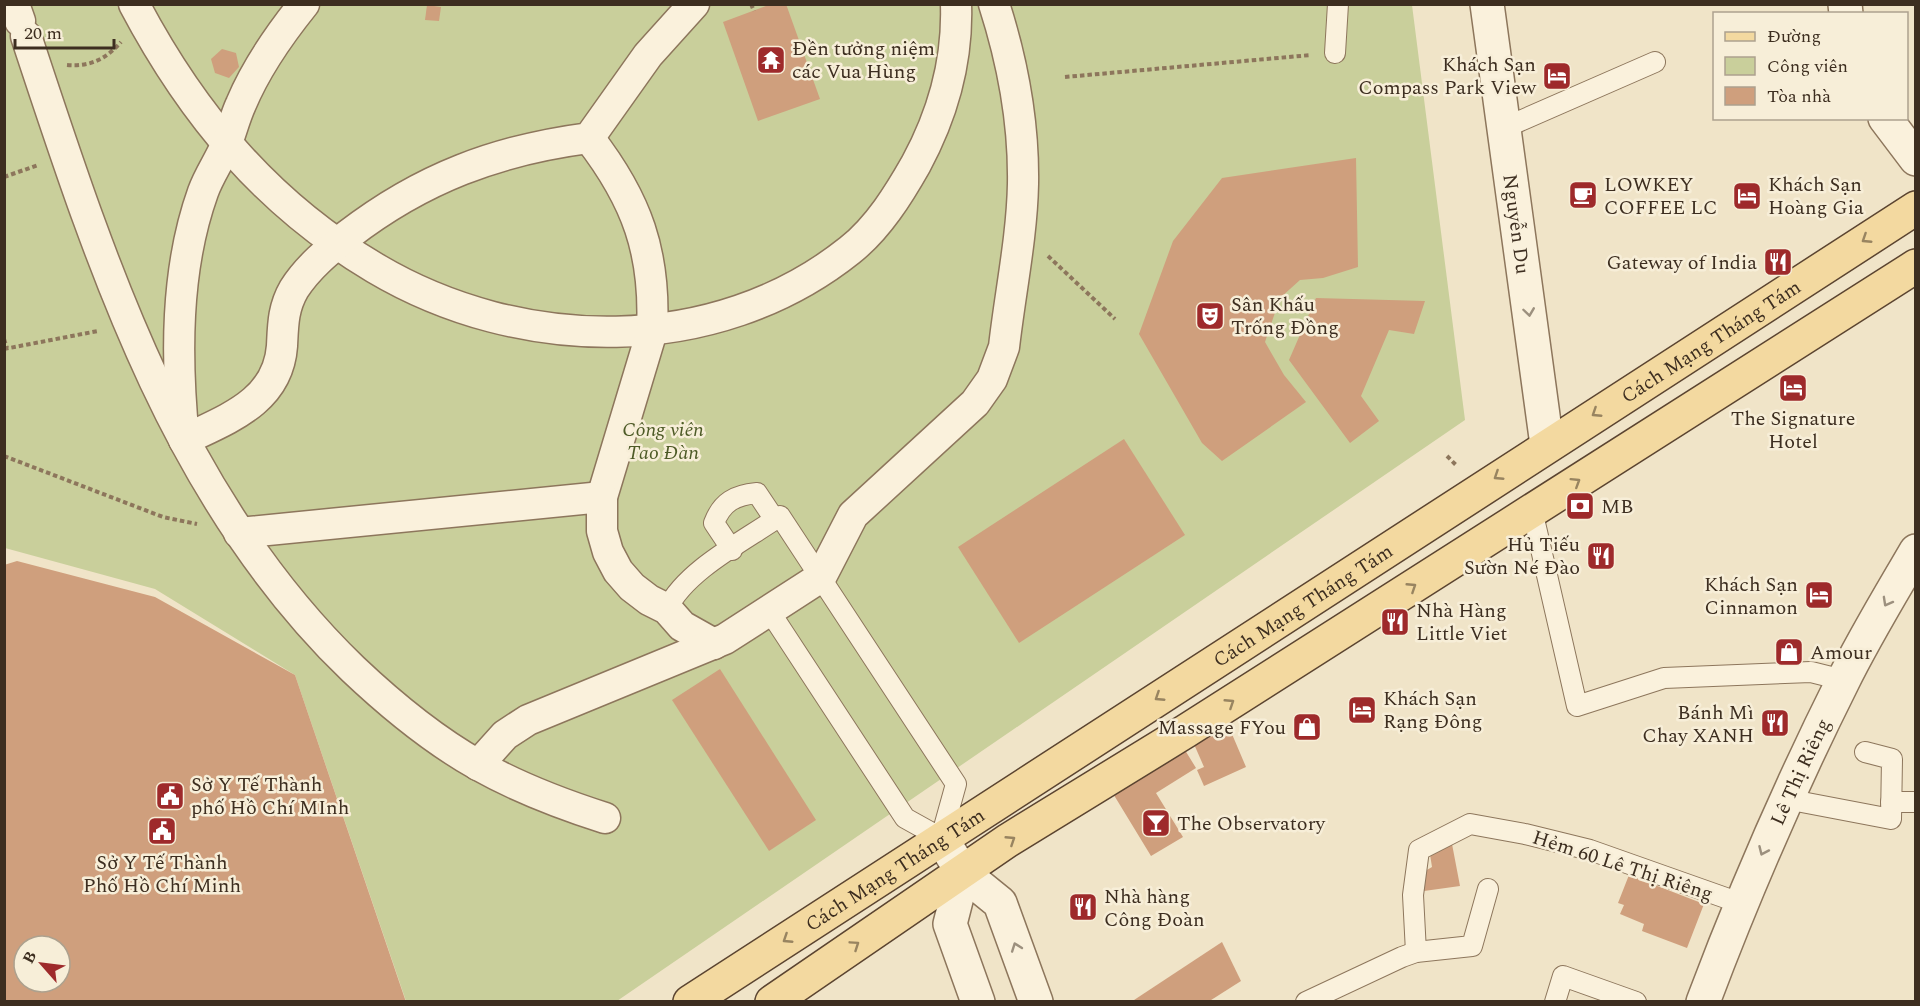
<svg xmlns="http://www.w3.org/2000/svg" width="1920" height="1006" font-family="Spectral,serif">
<rect width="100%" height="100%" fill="#f0e4c8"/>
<polygon fill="#c9cf9b" points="4,5 1412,5 1465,420 617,1001 406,1001 295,675 155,589 5,548"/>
<g fill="#cf9f7d" fill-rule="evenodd">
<polygon points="771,4 786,4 820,99 758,121 723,22"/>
<polygon points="427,5 441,7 439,21 425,20"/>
<polygon points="222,49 236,53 239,67 229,78 215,73 211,59"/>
<polygon points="1356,158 1358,267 1323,278 1300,280 1280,298 1265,342 1284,375 1306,402 1222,461 1202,443 1139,334 1173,241 1222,178"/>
<polygon points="1316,298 1425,301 1414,334 1389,330 1361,396 1379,421 1350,443 1289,360"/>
<polygon points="1124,439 1185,535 1019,643 958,547"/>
<path d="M17 561 155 597 295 675 406 1002H4V565ZM24 946H60V982H24Z"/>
<polygon points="720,669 816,820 769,851 672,700"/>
<polygon points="1226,720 1246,767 1204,786 1197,770 1204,767 1190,735"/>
<polygon points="1180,742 1196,768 1156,793 1183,837 1151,856 1109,787"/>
<polygon points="1452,844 1460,886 1424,891 1420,874 1432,867 1429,848"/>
<polygon points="1629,875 1704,904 1687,948 1642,931 1644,924 1620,914 1624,905 1618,903"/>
<polygon points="1222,942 1241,981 1208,1002 1131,1002"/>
</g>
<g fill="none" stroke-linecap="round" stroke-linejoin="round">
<g stroke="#8d765c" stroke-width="22">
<g id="service">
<polyline points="1335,53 1338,4"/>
<polyline points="1504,128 1655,62"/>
<polyline points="1532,510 1577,706 1664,678 1811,672 1843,680"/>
<path d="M732 550 714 523C722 502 735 495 757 493L775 520"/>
<path d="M667 609C686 570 744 541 780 516L956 784 941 838 905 818 770 612"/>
<polyline points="1786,799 1891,819 1892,759 1865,752"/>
<polyline points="1891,802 1916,802"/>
<polyline points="1416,952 1413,895 1419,850 1470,824 1525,834 1590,850 1740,903"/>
<polyline points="1306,1002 1402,957 1416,952 1472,946 1488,889"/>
<polyline points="1555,1002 1563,976 1636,1002"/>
</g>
</g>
<g stroke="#8d765c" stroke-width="33">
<g id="pedestrian">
<polyline points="14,4 20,21"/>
<path d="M134 4C192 114 267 204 375 268 520 354 715 358 850 250 878 228 899 194 916 164 943 114 958 61 956 4"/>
<path d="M304 4C279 35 256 68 241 104 235 117 232 130 227 143 220 160 209 175 203 192 175 270 176 359 184 440 227 419 278 402 282 346 283 325 283 308 294 289 308 267 328 251 348 235 422 178 497 150 589 138L648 55 694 4"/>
<path d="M26 36C101 263 176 499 353 669 391 705 432 739 478 765 519 788 561 804 605 818"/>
<path d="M589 138C637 200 656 253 652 331L602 497V531L608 552 618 571 632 587 649 600 667 609 682 626 714 644"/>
<polyline points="239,533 602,497"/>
<path d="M478 765 505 735 528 720 725 639 821 577 853 515 975 403 992 379 1004 347C1010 294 1022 237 1023 184 1024 122 1013 63 994 4"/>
</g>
</g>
<g stroke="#8d765c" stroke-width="36">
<g id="minor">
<polyline points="1845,4 1846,14"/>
<polyline points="1885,118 1916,159"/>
</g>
</g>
<g stroke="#8d765c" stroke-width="36">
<g id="tertiary">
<path id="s1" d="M1487 4 1547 445"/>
<polyline points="941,838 963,873 1000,903 1036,1002"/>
<polyline points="963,873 950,924 978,1002"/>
<path id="s2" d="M1703 1002C1744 893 1790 787 1842 683 1864 638 1891 594 1916 551"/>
</g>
</g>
<g stroke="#5b4430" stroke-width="36">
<g id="primary">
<path id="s3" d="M690 1002 1916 208"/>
<polyline points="772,1002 1007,841 1186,731 1916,266"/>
</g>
</g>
<g stroke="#8d765c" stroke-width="4" stroke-dasharray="4.5 3" stroke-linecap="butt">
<polyline points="751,4 754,11"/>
<path d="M67 65C90 67 106 59 121 42"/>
<polyline points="1065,77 1311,55"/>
<polyline points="4,177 38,165"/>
<polyline points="1048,256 1115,319"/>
<polyline points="4,339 7,348"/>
<polyline points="4,349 98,331"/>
<polyline points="4,456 163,517 197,524"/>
<polyline points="1447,456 1457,466"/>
</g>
<use href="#service" stroke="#faf1dc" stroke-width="20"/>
<use href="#pedestrian" stroke="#faf1dc" stroke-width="30"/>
<use href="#minor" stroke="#faf1dc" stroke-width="33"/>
<use href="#tertiary" stroke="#faf1dc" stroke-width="33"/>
<use href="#primary" stroke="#f3d9a0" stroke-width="33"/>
</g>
<defs><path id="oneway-chevron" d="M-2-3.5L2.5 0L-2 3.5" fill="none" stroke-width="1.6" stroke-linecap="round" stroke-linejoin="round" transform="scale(1.5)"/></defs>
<g stroke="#988460">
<use href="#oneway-chevron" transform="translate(1866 239) rotate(147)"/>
<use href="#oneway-chevron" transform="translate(1596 413) rotate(147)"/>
<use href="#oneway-chevron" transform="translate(1498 476) rotate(147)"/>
<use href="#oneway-chevron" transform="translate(1576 482) rotate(-32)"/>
<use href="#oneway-chevron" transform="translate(1412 587) rotate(-33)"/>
<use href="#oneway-chevron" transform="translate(1159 697) rotate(147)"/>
<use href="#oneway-chevron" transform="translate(1230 703) rotate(-33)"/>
<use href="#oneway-chevron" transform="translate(1011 840) rotate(-33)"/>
<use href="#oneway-chevron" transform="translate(787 939) rotate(147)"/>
<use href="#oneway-chevron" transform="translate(855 945) rotate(-34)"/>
</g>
<g stroke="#9c907e">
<use href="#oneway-chevron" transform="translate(1529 312) rotate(82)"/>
<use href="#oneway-chevron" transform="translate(1887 602) rotate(119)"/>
<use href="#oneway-chevron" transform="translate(1763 851) rotate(114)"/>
<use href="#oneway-chevron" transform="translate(1016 947) rotate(-110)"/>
</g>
<defs>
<g id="temple-square" transform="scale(1.5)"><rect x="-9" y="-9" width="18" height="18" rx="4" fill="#9e2a2b" stroke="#f7eed8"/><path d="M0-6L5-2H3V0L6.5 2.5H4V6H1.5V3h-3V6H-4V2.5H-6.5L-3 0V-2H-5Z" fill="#fff"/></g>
<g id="hotel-square" transform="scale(1.5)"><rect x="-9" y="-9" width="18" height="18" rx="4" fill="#9e2a2b" stroke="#f7eed8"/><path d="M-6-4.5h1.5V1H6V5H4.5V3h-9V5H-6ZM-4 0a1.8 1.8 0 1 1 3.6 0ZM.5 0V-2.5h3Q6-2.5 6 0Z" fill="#fff"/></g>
<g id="cafe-square" transform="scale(1.5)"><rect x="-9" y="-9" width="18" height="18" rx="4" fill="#9e2a2b" stroke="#f7eed8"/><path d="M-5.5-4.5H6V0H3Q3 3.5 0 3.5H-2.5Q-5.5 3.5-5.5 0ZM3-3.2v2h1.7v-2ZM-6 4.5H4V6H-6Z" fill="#fff"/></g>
<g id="restaurant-square" transform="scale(1.5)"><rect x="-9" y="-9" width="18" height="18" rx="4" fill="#9e2a2b" stroke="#f7eed8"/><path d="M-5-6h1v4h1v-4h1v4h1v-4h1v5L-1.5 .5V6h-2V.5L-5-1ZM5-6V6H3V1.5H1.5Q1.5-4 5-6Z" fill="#fff"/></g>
<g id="theatre-square" transform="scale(1.5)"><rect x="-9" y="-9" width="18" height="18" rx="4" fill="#9e2a2b" stroke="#f7eed8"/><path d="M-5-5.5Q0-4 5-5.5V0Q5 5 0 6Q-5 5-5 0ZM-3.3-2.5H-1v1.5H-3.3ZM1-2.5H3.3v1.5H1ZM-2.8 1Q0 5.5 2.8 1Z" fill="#fff"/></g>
<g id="bank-square" transform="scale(1.5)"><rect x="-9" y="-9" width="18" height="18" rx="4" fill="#9e2a2b" stroke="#f7eed8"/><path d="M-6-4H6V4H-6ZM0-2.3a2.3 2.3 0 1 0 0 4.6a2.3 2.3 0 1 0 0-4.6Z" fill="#fff"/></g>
<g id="shop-square" transform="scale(1.5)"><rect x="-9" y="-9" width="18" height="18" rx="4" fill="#9e2a2b" stroke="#f7eed8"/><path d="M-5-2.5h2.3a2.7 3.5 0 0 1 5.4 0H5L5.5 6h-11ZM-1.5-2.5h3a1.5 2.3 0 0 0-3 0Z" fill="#fff"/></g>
<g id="civic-square" transform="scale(1.5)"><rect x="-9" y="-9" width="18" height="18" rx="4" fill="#9e2a2b" stroke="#f7eed8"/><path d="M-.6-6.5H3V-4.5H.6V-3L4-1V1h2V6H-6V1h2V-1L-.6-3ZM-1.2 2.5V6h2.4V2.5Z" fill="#fff"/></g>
<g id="bar-square" transform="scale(1.5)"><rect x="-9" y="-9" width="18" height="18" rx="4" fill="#9e2a2b" stroke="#f7eed8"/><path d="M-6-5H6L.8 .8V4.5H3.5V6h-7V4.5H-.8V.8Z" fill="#fff"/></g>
</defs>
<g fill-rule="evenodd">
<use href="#temple-square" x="771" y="60"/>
<use href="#hotel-square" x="1557" y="76"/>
<use href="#cafe-square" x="1583" y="195"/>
<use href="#hotel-square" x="1747" y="196"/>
<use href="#restaurant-square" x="1778" y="262"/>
<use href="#theatre-square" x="1210" y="316"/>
<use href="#hotel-square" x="1793" y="388"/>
<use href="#bank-square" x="1580" y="506"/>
<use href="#restaurant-square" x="1601" y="556"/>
<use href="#hotel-square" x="1819" y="595"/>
<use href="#restaurant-square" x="1395" y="622"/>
<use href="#shop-square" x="1789" y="652"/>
<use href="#hotel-square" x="1362" y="710"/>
<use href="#restaurant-square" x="1775" y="723"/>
<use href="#shop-square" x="1307" y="727"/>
<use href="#civic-square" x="170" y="796"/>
<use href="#bar-square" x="1156" y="823"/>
<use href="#civic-square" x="162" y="831"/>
<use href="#restaurant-square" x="1083" y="907"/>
</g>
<g text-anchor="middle" stroke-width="5" stroke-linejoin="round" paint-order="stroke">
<g font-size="20" fill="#3d2e20" stroke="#f7eed8" text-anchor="start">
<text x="792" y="55">Đền tưởng niệm<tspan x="792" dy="23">các Vua Hùng</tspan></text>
<text x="1536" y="71" text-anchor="end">Khách Sạn<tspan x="1536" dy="23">Compass Park View</tspan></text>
<text x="1604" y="191">LOWKEY<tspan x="1604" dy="23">COFFEE LC</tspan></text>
<text x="1768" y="191">Khách Sạn<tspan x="1768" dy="23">Hoàng Gia</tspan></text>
<text x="1757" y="269" text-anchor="end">Gateway of India</text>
<text x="1231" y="311">Sân Khấu<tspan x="1231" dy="23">Trống Đồng</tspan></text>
<text x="1793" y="425" text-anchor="middle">The Signature<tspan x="1793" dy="23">Hotel</tspan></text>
<text x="1601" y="513">MB</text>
<text x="1580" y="551" text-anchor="end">Hủ Tiếu<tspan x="1580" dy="23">Sườn Né Đào</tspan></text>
<text x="1798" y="591" text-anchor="end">Khách Sạn<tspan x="1798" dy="23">Cinnamon</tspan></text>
<text x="1416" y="617">Nhà Hàng<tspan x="1416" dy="23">Little Viet</tspan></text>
<text x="1810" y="659">Amour</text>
<text x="1383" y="705">Khách Sạn<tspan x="1383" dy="23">Rạng Đông</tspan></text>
<text x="1754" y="719" text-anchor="end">Bánh Mì<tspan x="1754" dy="23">Chay XANH</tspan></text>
<text x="1286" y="734" text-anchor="end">Massage FYou</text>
<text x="191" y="791">Sở Y Tế Thành<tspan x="191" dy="23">phố Hồ Chí MInh</tspan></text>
<text x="1177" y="830">The Observatory</text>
<text x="162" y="869" text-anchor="middle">Sở Y Tế Thành<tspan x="162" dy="23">Phố Hồ Chí Minh</tspan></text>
<text x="1104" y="903">Nhà hàng<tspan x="1104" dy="23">Công Đoàn</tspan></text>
</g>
<g font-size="20" fill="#3d2e20" stroke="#f7eed8">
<text dy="7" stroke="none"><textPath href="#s1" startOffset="222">Nguyễn Du</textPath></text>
<text dy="7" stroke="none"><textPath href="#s3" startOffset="1216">Cách Mạng Tháng Tám</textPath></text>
<text dy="7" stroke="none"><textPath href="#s3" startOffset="730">Cách Mạng Tháng Tám</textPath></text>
<text dy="7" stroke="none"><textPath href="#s2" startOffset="250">Lê Thị Riêng</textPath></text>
<text transform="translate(1623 865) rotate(18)" y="7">Hẻm 60 Lê Thị Riêng</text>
<text dy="7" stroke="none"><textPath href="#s3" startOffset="244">Cách Mạng Tháng Tám</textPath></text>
</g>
<g font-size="20" font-style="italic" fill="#4d5a26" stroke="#f7eed8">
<text x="663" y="436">Công viên<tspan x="663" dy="23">Tao Đàn</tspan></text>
</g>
</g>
<rect width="1920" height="1006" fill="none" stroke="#3d2e20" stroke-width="12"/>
<rect x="1713" y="12" width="195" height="108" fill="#f7eed8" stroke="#ada18e" stroke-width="1.5"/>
<rect x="1725" y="32" width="30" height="9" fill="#f3d9a0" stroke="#ada18e" stroke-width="1.5"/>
<text x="1767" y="42" font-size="18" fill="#3d2e20">Đường</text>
<rect x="1725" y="57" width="30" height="18" fill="#c9cf9b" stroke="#ada18e" stroke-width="1.5"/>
<text x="1767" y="72" font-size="18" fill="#3d2e20">Công viên</text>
<rect x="1725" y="87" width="30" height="18" fill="#cf9f7d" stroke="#ada18e" stroke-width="1.5"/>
<text x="1767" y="102" font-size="18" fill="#3d2e20">Tòa nhà</text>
<g transform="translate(42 964) rotate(298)"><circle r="28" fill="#f7eed8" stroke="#ada18e" stroke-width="1.5"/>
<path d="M0-4.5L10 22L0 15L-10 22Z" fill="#9e2a2b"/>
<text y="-9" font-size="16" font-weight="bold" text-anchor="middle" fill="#3d2e20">B</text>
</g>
<path d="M15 39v9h99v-9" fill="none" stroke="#3d2e20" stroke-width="3"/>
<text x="24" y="39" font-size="18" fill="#3d2e20" stroke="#f7eed8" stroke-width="4.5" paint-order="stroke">20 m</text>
</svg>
